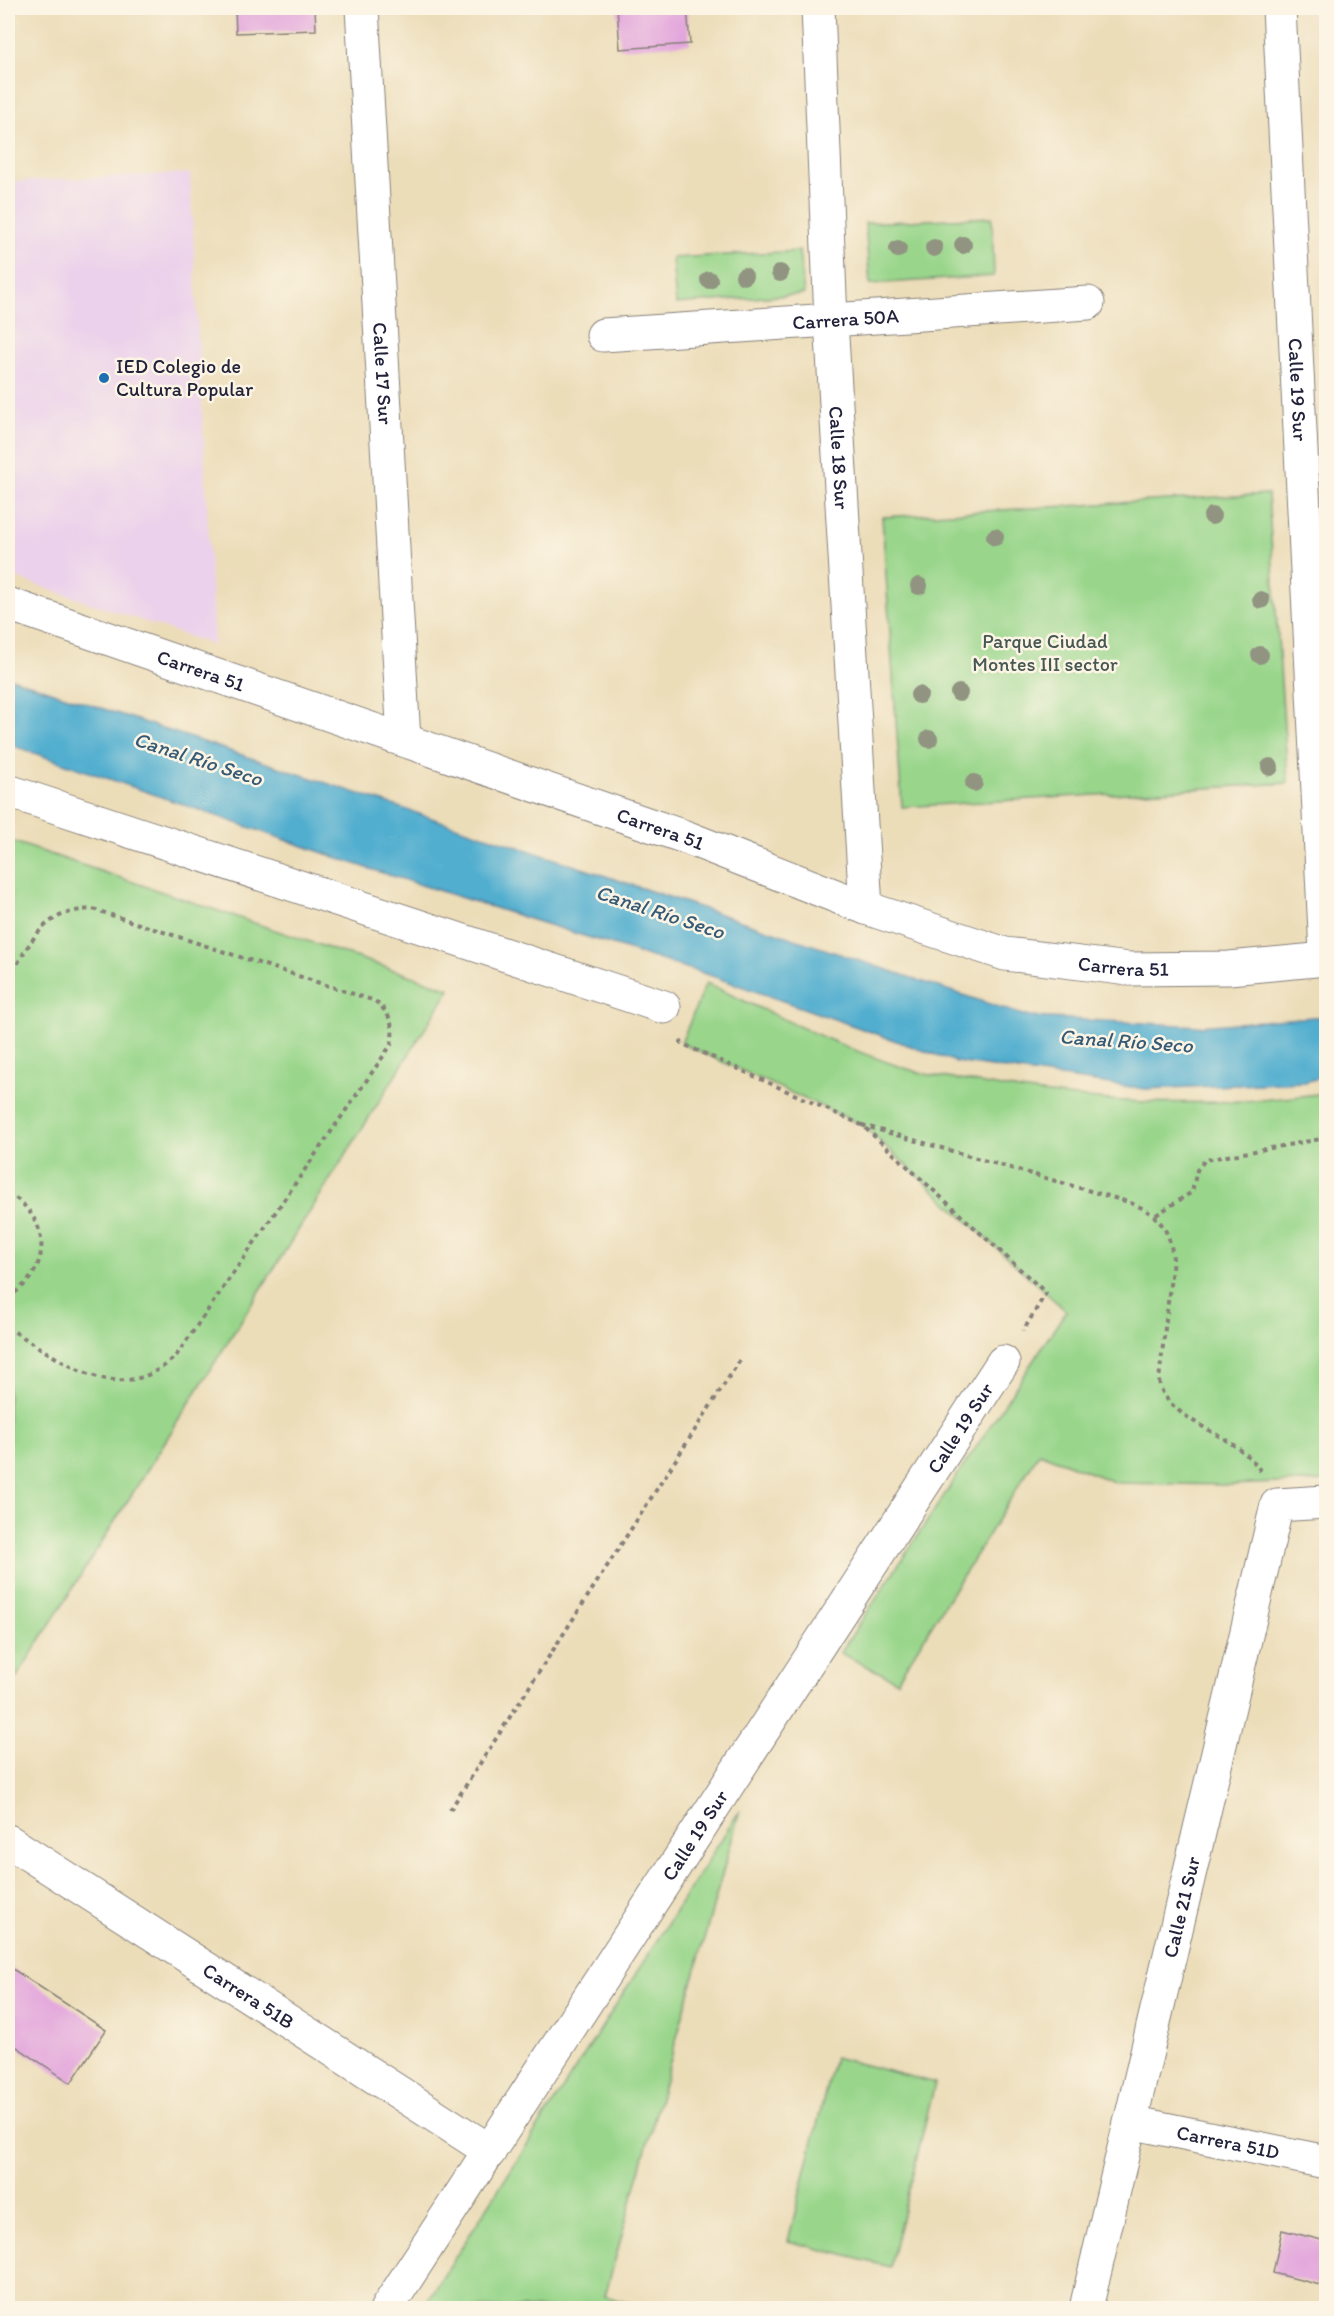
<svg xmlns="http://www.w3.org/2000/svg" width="1334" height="2316" font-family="Itim,sans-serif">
<rect width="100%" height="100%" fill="#fcf5e5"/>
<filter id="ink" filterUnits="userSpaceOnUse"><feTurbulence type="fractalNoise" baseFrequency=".0167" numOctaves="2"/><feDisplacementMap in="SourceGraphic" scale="12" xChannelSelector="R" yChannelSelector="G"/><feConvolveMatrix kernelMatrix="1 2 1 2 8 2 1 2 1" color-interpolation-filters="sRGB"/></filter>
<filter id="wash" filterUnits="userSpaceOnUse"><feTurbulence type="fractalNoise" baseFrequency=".008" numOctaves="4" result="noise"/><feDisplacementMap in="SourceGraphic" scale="24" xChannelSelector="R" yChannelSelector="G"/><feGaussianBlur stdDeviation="1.35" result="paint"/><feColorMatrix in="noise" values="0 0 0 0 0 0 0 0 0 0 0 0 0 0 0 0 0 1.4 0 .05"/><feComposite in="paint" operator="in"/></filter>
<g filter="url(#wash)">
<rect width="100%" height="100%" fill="#ecddb9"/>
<polygon fill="#ebd1eb" points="190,173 214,645 8,575 8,182"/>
<g fill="#99d68b" stroke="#5e7c63" stroke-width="1.5">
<polygon points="992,217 994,276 870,284 865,223"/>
<polygon points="799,251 804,294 676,304 672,258"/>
<polygon points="1268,494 1288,783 902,807 882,517"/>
<polygon points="8,840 450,989 8,1691"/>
<path d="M706 983C773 1014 840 1048 911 1070 932 1077 956 1079 978 1083 1092 1104 1211 1109 1326 1093V1481L1230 1485 1117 1483 1039 1453 897 1681 840 1653 1066 1311 862 1125 681 1043Z"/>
<polygon points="740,1810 605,2296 645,2308 423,2308"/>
<polygon points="834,2057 935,2083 890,2267 788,2241"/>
</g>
<polygon fill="#51aecf" stroke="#3a6885" stroke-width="1.5" points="8,677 1029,1017 1199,1026 1326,1016 1326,1076 1305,1082 1145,1089 956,1062 715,977 367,868 8,744"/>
<g id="blocks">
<g fill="#e2a4dc">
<polygon points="235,8 315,8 316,30 236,33"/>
<polygon points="617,8 687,8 690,44 620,49"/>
<polygon points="8,1966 106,2030 71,2083 8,2041"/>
<polygon points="1282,2230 1326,2241 1324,2286 1273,2273"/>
</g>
</g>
</g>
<g filter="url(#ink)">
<use href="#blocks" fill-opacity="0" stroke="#87807a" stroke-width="1.5"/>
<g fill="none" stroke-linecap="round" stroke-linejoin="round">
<g stroke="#87807a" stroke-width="35">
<g id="minor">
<path id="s1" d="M362 8 404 740"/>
<path id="s2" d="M818 8 831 320 866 908"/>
<path id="s3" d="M1279 8 1326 953"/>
<path id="s4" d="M603 335 1088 303"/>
<path id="s5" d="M8 604 688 838 866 908 1005 954 1129 969 1229 968 1326 959"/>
<polyline points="8,791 664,1007"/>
<path id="s6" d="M8 1841 490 2151"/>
<path id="s7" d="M1130 2122 1326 2162"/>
<path id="s8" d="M387 2308 1003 1362"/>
<path id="s9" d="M1086 2308 1277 1505 1326 1502"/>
</g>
</g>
<g stroke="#87807a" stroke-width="4" stroke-dasharray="4.5 4.5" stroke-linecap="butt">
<path d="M8 979C33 940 41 911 93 909L375 1001C390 1013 395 1026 391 1045L176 1356C117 1411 63 1360 8 1328"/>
<polyline points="682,1040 681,1043 862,1125 1046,1293 1023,1331"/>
<path d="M862 1125 1125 1201C1156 1211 1170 1227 1173 1259L1159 1380C1164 1422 1239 1433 1261 1472"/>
<path d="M8 1193C52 1219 53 1271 8 1297"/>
<polyline points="1156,1215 1192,1192 1197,1170 1205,1160 1326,1138"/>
<polyline points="450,1810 740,1360"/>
</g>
<use href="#minor" stroke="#fff" stroke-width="33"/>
</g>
<g fill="#919481">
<circle cx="963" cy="245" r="9"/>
<circle cx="934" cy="248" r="9"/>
<circle cx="898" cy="249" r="9"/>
<circle cx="780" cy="273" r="9"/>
<circle cx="744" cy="276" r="9"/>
<circle cx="709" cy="280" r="9"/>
<circle cx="1212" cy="516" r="9"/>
<circle cx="995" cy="537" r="9"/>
<circle cx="919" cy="586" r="9"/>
<circle cx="1261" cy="600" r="9"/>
<circle cx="1260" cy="655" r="9"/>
<circle cx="959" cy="693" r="9"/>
<circle cx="919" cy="695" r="9"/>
<circle cx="929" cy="739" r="9"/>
<circle cx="1270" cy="767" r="9"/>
<circle cx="974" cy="783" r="9"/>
</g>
</g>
<circle fill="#1f6fb2" stroke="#fcf5e5" stroke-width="2" cx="104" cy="378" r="6"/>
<g text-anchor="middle" stroke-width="5" stroke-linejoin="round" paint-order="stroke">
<g font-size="20" fill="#22223b" stroke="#fcf5e5">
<text dy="7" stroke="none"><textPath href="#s4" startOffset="243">Carrera 50A</textPath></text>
<text dy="7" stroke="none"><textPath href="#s1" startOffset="366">Calle 17 Sur</textPath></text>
<text dy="7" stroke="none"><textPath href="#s3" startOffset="382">Calle 19 Sur</textPath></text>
<text dy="7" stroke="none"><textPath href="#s2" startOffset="450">Calle 18 Sur</textPath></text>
<text dy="7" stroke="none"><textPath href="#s5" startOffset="204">Carrera 51</textPath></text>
<text dy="7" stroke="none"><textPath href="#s5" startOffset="690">Carrera 51</textPath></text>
<text dy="7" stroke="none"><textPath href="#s5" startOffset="1176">Carrera 51</textPath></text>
<text dy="7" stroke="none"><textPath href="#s8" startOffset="1050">Calle 19 Sur</textPath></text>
<text dy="7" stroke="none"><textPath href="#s8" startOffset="564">Calle 19 Sur</textPath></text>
<text dy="7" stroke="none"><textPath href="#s9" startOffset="412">Calle 21 Sur</textPath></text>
<text dy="7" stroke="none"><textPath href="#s6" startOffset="286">Carrera 51B</textPath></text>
<text dy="7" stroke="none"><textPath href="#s7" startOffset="100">Carrera 51D</textPath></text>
</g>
<g font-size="20" fill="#22223b" stroke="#fcf5e5" text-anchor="start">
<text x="116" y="373">IED Colegio de<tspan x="116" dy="23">Cultura Popular</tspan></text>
</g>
<g font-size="20" fill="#465853" stroke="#fcf5e5">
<text x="1045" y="648">Parque Ciudad<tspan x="1045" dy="23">Montes III sector</tspan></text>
</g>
<g font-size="21" font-style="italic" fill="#355a76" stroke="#fcf5e5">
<text transform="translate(198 759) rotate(18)" y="7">Canal Río Seco</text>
<text transform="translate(660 912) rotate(18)" y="7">Canal Río Seco</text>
<text transform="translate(1126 1041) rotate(4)" y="7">Canal Río Seco</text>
</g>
</g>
<rect width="1334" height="2316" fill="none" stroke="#fcf5e5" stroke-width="30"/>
</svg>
